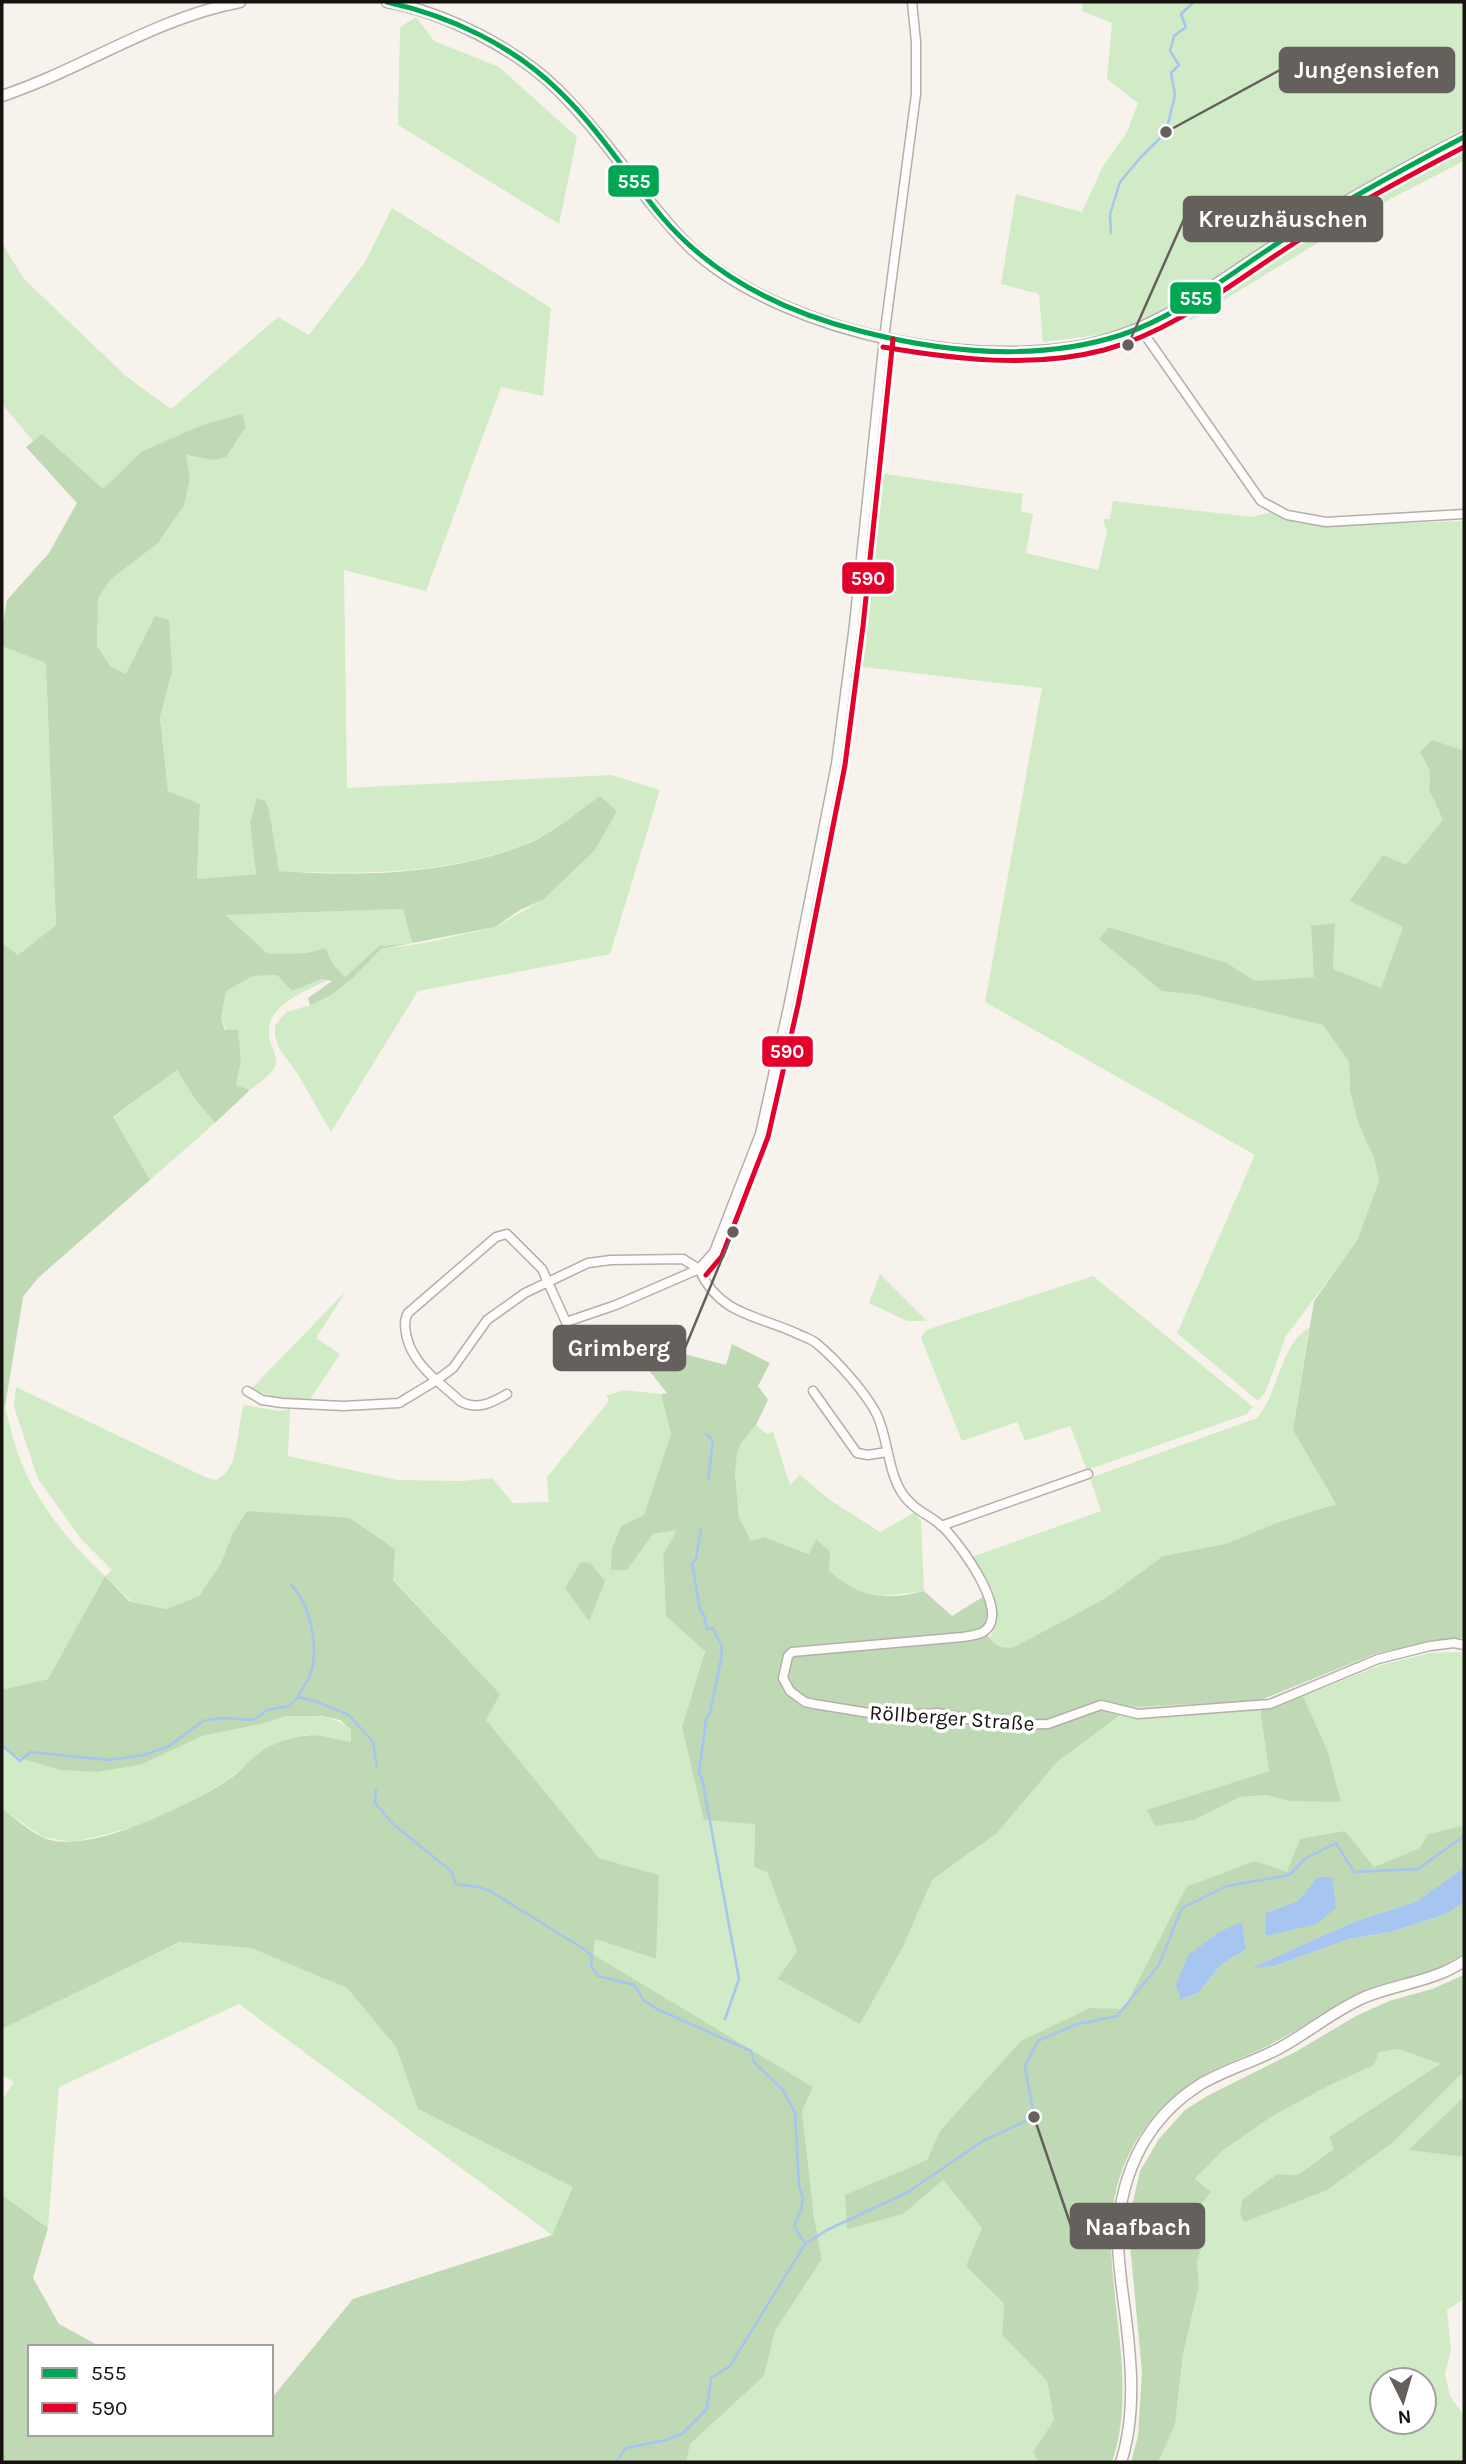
<svg xmlns="http://www.w3.org/2000/svg" width="1466" height="2464" font-family="Karla,sans-serif">
<rect width="100%" height="100%" fill="#f8f2ec"/>
<g fill="#d0ebc5" fill-rule="evenodd">
<polygon points="1083,2 1464,2 1464,128 1302,223 1168,308 1138,323 1105,334 1043,342 1039,294 1001,284 1016,194 1082,212 1103,166 1127,132 1138,103 1107,79 1112,23 1082,11"/>
<polygon points="416,17 434,41 499,67 577,137 559,224 398,125 400,27"/>
<polygon points="1464,147 1464,161 1392,198 1191,320 1178,314 1399,181"/>
<path d="M392 208 551 308 543 396 501 387 426 591 344 570 347 788 611 775 660 790 610 954 418 991 331 1132 299 1076 279 1048 275 1036V1026L281 1018 287 1012 310 1005 330 996 352 979 381 949 425 943 495 927 543 900 595 850 617 811 600 796C580 811 560 829 537 839 456 875 366 875 279 871L269 809 250 823 256 874 197 879 200 804 168 791 160 717 172 672 155 617 127 675 111 667 97 646 98 598 111 579 158 542 190 479 186 455 213 460 236 443 246 426 241 414 141 452 103 489 42 435 33 441 2 404V243L24 279 127 377 171 409 278 317 309 335 365 262Z"/>
<polygon points="878,473 1023,494 1021,511 1033,514 1026,553 1098,570 1107,532 1103,519 1110,519 1113,501 1252,517 1272,512 1321,526 1464,521 1464,751 1460,751 1430,771 1429,791 1443,820 1406,866 1351,901 1403,927 1381,989 1333,969 1335,924 1312,926 1315,977 1255,981 1227,963 1110,927 1162,991 1197,995 1323,1025 1349,1062 1350,1092 1359,1125 1374,1158 1379,1181 1359,1239 1286,1336 1266,1391 1258,1401 1177,1333 1255,1155 985,1002 1042,688 855,666"/>
<polygon points="2,646 46,662 56,925 18,955 2,944"/>
<polygon points="403,909 412,943 379,946 345,977 333,964 325,948 307,953 267,954 224,915"/>
<path d="M277 975 292 991 322 979 328 980C306 991 265 1005 269 1036 270 1045 277 1054 276 1063 274 1074 258 1083 250 1090L236 1085 241 1061 221 1018 225 991 253 976Z"/>
<polygon points="177,1070 195,1099 215,1123 150,1180 113,1118"/>
<polygon points="880,1274 927,1321 907,1321 869,1303"/>
<polygon points="1093,1276 1253,1407 1247,1414 1087,1470 1070,1426 1025,1441 1017,1422 962,1441 921,1338 926,1330"/>
<polygon points="346,1291 316,1338 340,1354 309,1401 280,1399 251,1389"/>
<path d="M1309 1328 1293 1430 1336 1504 1276 1523 1225 1544 1163 1556 1106 1598 1014 1647 1002 1648 992 1644 989 1639C1007 1607 990 1584 972 1557L1101 1511 1090 1478 1257 1418C1280 1392 1279 1345 1309 1328Z"/>
<path d="M16 1387 205 1477 216 1480C241 1469 236 1427 244 1405L280 1411 290 1409 288 1456 397 1480 462 1481 492 1478 513 1503 549 1502 547 1477 609 1401 606 1396 623 1390 661 1394 671 1434 644 1515 622 1525 611 1569 627 1570 653 1534 678 1529 663 1555 666 1616 705 1650 682 1727 755 1823 754 1867 767 1872 797 1951 860 2024 902 1949 932 1880 997 1833 1057 1762 1131 1707 1258 1701 1269 1771 1148 1810 1155 1826 1194 1820 1240 1797 1266 1795 1289 1801 1341 1802 1328 1752 1303 1696 1381 1665 1430 1653 1464 1652V1823L1462 1826 1428 1834 1421 1848 1374 1867 1287 1872 1186 1887 1124 2010 1090 2008 940 2131 927 2160 846 2195 847 2228 903 2214 942 2179 982 2228 967 2266 1004 2305 1002 2335 1047 2381 1054 2420 1033 2452 1038 2462H686L690 2444 764 2376 775 2331 822 2259 814 2217 802 2111 809 2085 595 1956V1939L655 1959 659 1875 599 1858 485 1720 500 1694 393 1579 394 1548 350 1518 232 1535 221 1563 199 1596 166 1609 131 1601 105 1576 48 1679 2 1690V1406L5 1407C9 1423 13 1439 18 1454 35 1501 69 1543 105 1576L112 1570 82 1540 38 1479 14 1407Z"/>
<polygon points="756,1425 767,1434 773,1432 790,1485 800,1475 830,1500 880,1532 914,1513 921,1520 924,1591 874,1597 844,1584 829,1571 816,1539 810,1554 764,1537 751,1541 739,1517 735,1473 737,1455 741,1443"/>
<path d="M286 1716C311 1716 332 1713 351 1730V1743L307 1735 258 1753 227 1781 173 1811 138 1826 95 1837 72 1842 43 1837 2 1809V1748L23 1759 60 1770 97 1772 139 1765 202 1736 261 1724Z"/>
<polygon points="181,1942 251,1948 347,1988 396,2047 418,2109 574,2187 552,2235 239,2004 59,2087 48,2228 2,2195 2,2100 14,2082 2,2075 2,2029"/>
<path d="M1399 2049 1440 2064 1329 2137 1334 2149 1298 2175 1277 2174 1242 2200 1240 2214 1460 2075 1464 2076V2097L1408 2150 1464 2157V2299L1447 2310 1451 2350 1445 2374 1450 2396 1464 2416V2462H1158L1175 2425 1183 2354 1199 2286 1197 2261 1177 2233 1211 2192 1195 2180C1204 2170 1212 2160 1221 2152 1260 2116 1325 2087 1373 2065L1379 2052ZM1382 2380H1424V2422H1382Z"/>
</g>
<g fill="#bed9b3" fill-rule="evenodd">
<path d="M242 414 246 427 226 457 213 460 186 455 190 479 184 505 158 543 111 579 98 598 97 646 111 667 126 674 155 616 169 620 172 672 160 717 168 791 200 804 197 879 256 874 250 823 257 798 265 801 269 809 279 871C365 877 457 875 538 839 560 828 580 810 600 796L617 811 595 850 543 900 520 910 495 927 381 949 352 979 330 996 310 1005 308 998 332 981 322 979 292 991 277 975 253 976 226 991 221 1018 225 1030H238L241 1061 236 1085 250 1090 215 1123 195 1099 177 1070 113 1117 150 1180 38 1278 23 1297 5 1407 2 1406V943L18 955 56 925 46 663 2 646V629L7 600 49 553 77 503 26 447 42 434 103 489 141 452 200 426ZM403 909 412 943 379 946 345 977 333 964 325 948 307 953 268 954 225 915Z"/>
<path d="M1432 740 1464 751V1638L1448 1639 1377 1653 1258 1701 1131 1707 1057 1762 997 1833 932 1880 902 1949 860 2024 778 1979 797 1951 767 1872 754 1867 755 1824 704 1820 682 1727 705 1651 666 1616 663 1555 677 1530 653 1534 627 1570H611L612 1548 622 1525 644 1515 671 1434 661 1394 667 1393 623 1338 726 1365 732 1344 770 1363 758 1386 768 1400 756 1425 741 1443 737 1455 735 1473 739 1517 751 1541 764 1537 809 1554 816 1539 830 1552 829 1571C860 1598 884 1601 924 1591L952 1616 986 1595 992 1608 986 1632C993 1646 999 1649 1014 1647L1106 1598 1163 1556 1225 1544 1276 1523 1336 1504 1293 1430 1314 1301 1358 1239 1379 1181 1374 1158 1359 1125 1350 1092 1349 1062 1323 1025 1197 995 1162 991 1099 939 1109 927 1227 963 1255 981 1314 977 1311 926 1335 923 1333 969 1381 988 1403 927 1350 901 1383 855 1406 865 1443 820 1429 790 1430 771 1420 752Z"/>
<path d="M247 1511 350 1518 395 1549 393 1580 500 1694 486 1720 599 1858 659 1875 656 1959 595 1939 594 1955 813 2087 802 2111 814 2217 822 2259 775 2331 764 2376 690 2444 686 2462H2V2195L48 2228 33 2278 59 2324 101 2347H30V2434H271V2399L353 2299 552 2235 573 2187 418 2109 396 2047 347 1988 251 1948 180 1942 2 2029V1809C15 1818 28 1830 42 1837 85 1858 188 1805 227 1781 239 1773 247 1761 259 1753 271 1744 289 1738 304 1736 318 1733 336 1740 351 1742V1730L340 1720 321 1716H286L261 1724 202 1736 140 1765 97 1772 60 1770 23 1759 2 1748V1690L48 1679 105 1576 129 1601 166 1609 199 1596 221 1563 232 1535Z"/>
<polygon points="581,1562 590,1563 605,1581 589,1621 565,1588"/>
<polygon points="1303,1696 1328,1752 1341,1802 1289,1801 1266,1795 1240,1797 1194,1820 1155,1826 1147,1810 1269,1771 1260,1711"/>
<path d="M1464 1823V1865L1458 1872 1417 1902 1356 1921 1255 1967 1275 1966 1349 1939 1391 1932 1446 1914 1464 1902V1953C1454 1959 1443 1966 1432 1971 1410 1978 1387 1983 1366 1991 1335 2004 1307 2025 1277 2041 1253 2054 1225 2063 1201 2077 1142 2112 1109 2172 1111 2241 1112 2311 1136 2394 1112 2462H1038L1033 2452 1054 2420 1047 2381 1002 2335 1004 2304 966 2266 982 2228 943 2180 903 2214 847 2229 845 2195 927 2160 940 2131 1021 2041 1090 2008 1124 2009 1186 1887 1255 1861 1287 1872 1300 1839 1345 1831 1374 1867 1420 1848 1428 1834 1462 1826ZM1298 1901 1267 1936 1265 1913ZM1242 1922 1246 1949 1221 1965 1198 1993 1182 2000Z"/>
<polygon points="1464,1975 1464,2076 1460,2075 1392,2143 1327,2190 1244,2222 1240,2214 1242,2200 1277,2174 1298,2175 1334,2149 1329,2137 1440,2064 1399,2049 1379,2052 1374,2065 1330,2085 1274,2115 1223,2150 1195,2179 1211,2192 1178,2233 1202,2245 1197,2261 1199,2286 1183,2354 1175,2425 1158,2462 1131,2462 1138,2436 1142,2372 1128,2223 1140,2171 1159,2139 1185,2110 1209,2095 1297,2051 1356,2016 1389,2001 1432,1989"/>
<polygon points="1464,2097 1464,2157 1408,2150"/>
</g>
<g fill="#a6c5f0">
<polygon points="1464,1865 1464,1902 1446,1914 1391,1932 1349,1939 1275,1966 1252,1968 1356,1921 1416,1902 1458,1872"/>
<polygon points="1318,1877 1332,1877 1336,1908 1316,1924 1266,1936 1265,1913 1298,1901"/>
<polygon points="1242,1922 1246,1949 1221,1965 1198,1993 1181,2000 1176,1985 1188,1955 1221,1931"/>
</g>
<g fill="none" stroke-linecap="round" stroke-linejoin="round">
<g stroke="#a6c5f0" stroke-width="2.5">
<polyline points="1111,233 1110,214 1120,182 1141,157 1166,132 1175,95 1171,73 1179,65 1170,51 1174,36 1186,27 1181,14 1194,2"/>
<polyline points="706,1434 713,1441 708,1480"/>
<polyline points="701,1528 696,1559 692,1563 700,1610 704,1615 707,1629 713,1628 722,1647 721,1659 710,1713 706,1720 699,1773 702,1778 739,1979 725,2019"/>
<path d="M291 1585C312 1605 322 1657 306 1683 304 1688 300 1690 298 1697"/>
<polyline points="2,1745 20,1761 30,1752 109,1760 144,1755 169,1746 203,1721 221,1718 254,1720 267,1710 289,1706 298,1697 315,1701 349,1715 373,1742 377,1767"/>
<polyline points="376,1790 375,1803 394,1825 451,1871 456,1884 478,1887 490,1891 584,1949 592,1956 591,1966 598,1976 635,1985 643,2000 657,2009 751,2051 754,2062 783,2090 795,2113 799,2186 803,2198 801,2210 794,2226 805,2244"/>
<polyline points="616,2462 626,2448 666,2440 682,2434 707,2409 711,2378 730,2366 805,2244 827,2230 908,2192 983,2141 1034,2117 1025,2066 1038,2041 1074,2025 1117,2016 1159,1965 1182,1908 1227,1886 1289,1875 1306,1858 1336,1843 1354,1872 1418,1869 1464,1836"/>
</g>
<g stroke="#b4afab" stroke-width="11">
<g id="minor">
<polyline points="1140,328 1261,501 1287,515 1326,522 1464,514"/>
<path d="M699 1269C719 1315 757 1315 798 1334 804 1337 811 1339 816 1343 836 1359 868 1395 878 1417 888 1441 888 1471 902 1493 914 1511 929 1514 943 1527 959 1543 1013 1614 983 1632 978 1635 969 1636 963 1637L792 1652 788 1656 783 1678 790 1691 805 1702 814 1704 888 1716 938 1713 997 1725 1048 1724 1101 1705 1138 1714 1270 1704 1378 1659 1430 1646 1454 1643 1464 1645"/>
<polyline points="247,1391 262,1400 282,1403 343,1406 399,1403 437,1380 453,1368 487,1320 525,1293 588,1263 611,1260 683,1259 699,1269"/>
<polyline points="813,1391 857,1453 868,1455 887,1452"/>
<path d="M507 1394C491 1403 477 1411 460 1401 445 1387 425 1373 415 1356 408 1346 401 1324 408 1313L496 1237 507 1234 542 1269 566 1322 616 1305 699 1269 714 1252 760 1134 789 1003 836 764 854 625 884 338 916 94V42L912 2"/>
<polyline points="941,1526 1088,1474"/>
</g>
</g>
<g stroke="#b4afab" stroke-width="13">
<g id="tertiary">
<path d="M387 2C444 12 517 49 558 90 592 124 621 164 650 202 663 218 677 235 692 249 787 336 1000 378 1121 335 1178 315 1228 275 1278 243 1339 204 1401 170 1464 137"/>
<path d="M2 96C83 69 155 18 240 2"/>
<path d="M1121 2462C1137 2413 1131 2355 1124 2304 1121 2280 1117 2255 1118 2230 1122 2170 1148 2117 1201 2084 1225 2070 1253 2062 1278 2049 1308 2033 1333 2011 1365 1997 1397 1984 1435 1981 1464 1961"/>
</g>
</g>
<use href="#minor" stroke="#fefdfc" stroke-width="8"/>
<use href="#tertiary" stroke="#fefdfc" stroke-width="10"/>
<g stroke="#fff" stroke-width="10">
<path id="bus-1" d="M387 2C450 16 512 45 558 90 598 128 627 175 662 217 713 277 785 312 860 331 945 353 1037 362 1121 335 1179 316 1228 275 1278 243 1338 204 1401 170 1464 137"/>
</g>
<g stroke="#fff" stroke-width="10">
<g id="bus-2">
<path d="M883 347C954 359 1032 369 1104 350 1175 331 1233 282 1293 244 1348 208 1406 177 1464 147"/>
<polyline points="706,1275 722,1256 768,1137 798,1005 845,765 863,626 893,339"/>
</g>
</g>
<use href="#bus-1" stroke="#00a651" stroke-width="5"/>
<use href="#bus-2" stroke="#e4002b" stroke-width="5"/>
</g>
<g text-anchor="middle" stroke-width="7" stroke-linejoin="round" paint-order="stroke">
<g font-size="21" fill="#16120f" stroke="#fff">
<text transform="translate(952 1718) rotate(4)" y="7">Röllberger Straße</text>
</g>
</g>
<path fill="none" stroke="#65605c" stroke-width="2.5" d="M1166 132L1280 70M1128 345L1184 219M733 1232L685 1348M1034 2117L1071 2226"/>
<g fill="#65605c" stroke="#fff" stroke-width="2.5">
<circle cx="1166" cy="132" r="7"/>
<circle cx="1128" cy="345" r="7"/>
<circle cx="733" cy="1232" r="7"/>
<circle cx="1034" cy="2117" r="7"/>
</g>
<g fill="#65605c" stroke="#65605c" stroke-width="2.5">
<rect x="1280" y="48" width="174" height="44" rx="7"/>
<rect x="1184" y="197" width="198" height="44" rx="7"/>
<rect x="554" y="1326" width="131" height="44" rx="7"/>
<rect x="1071" y="2204" width="133" height="44" rx="7"/>
</g>
<g font-size="23" text-anchor="middle" font-weight="bold" fill="#fff">
<text x="1367" y="78">Jungensiefen</text>
<text x="1283" y="227">Kreuzhäuschen</text>
<text x="619" y="1356">Grimberg</text>
<text x="1138" y="2235">Naafbach</text>
</g>
<g stroke="#fff" stroke-width="2.5">
<rect x="607" y="164" width="53" height="34" rx="7" fill="#00a651"/>
<rect x="1169" y="281" width="53" height="34" rx="7" fill="#00a651"/>
<rect x="841" y="561" width="54" height="34" rx="7" fill="#e4002b"/>
<rect x="761" y="1035" width="53" height="33" rx="7" fill="#e4002b"/>
</g>
<g font-size="19" text-anchor="middle" font-weight="bold" fill="#fff">
<text x="634" y="188">555</text>
<text x="1196" y="305">555</text>
<text x="868" y="585">590</text>
<text x="787" y="1058">590</text>
</g>
<rect width="1466" height="2464" fill="none" stroke="#16120f" stroke-width="7"/>
<rect x="28" y="2345" width="245" height="91" fill="#ffffff" stroke="#a2a09f" stroke-width="2"/>
<rect x="42" y="2368" width="35" height="10" fill="#00a651" stroke="#a2a09f" stroke-width="2"/>
<text x="91" y="2380" font-size="21" fill="#16120f">555</text>
<rect x="42" y="2403" width="35" height="10" fill="#e4002b" stroke="#a2a09f" stroke-width="2"/>
<text x="91" y="2415" font-size="21" fill="#16120f">590</text>
<g transform="translate(1403 2401) rotate(175)"><circle r="33" fill="#ffffff" stroke="#a2a09f" stroke-width="2"/>
<path d="M0-5L12 26L0 18L-12 26Z" fill="#65605c"/>
<text y="-10" font-size="19" font-weight="bold" text-anchor="middle" fill="#16120f">N</text>
</g>
</svg>
